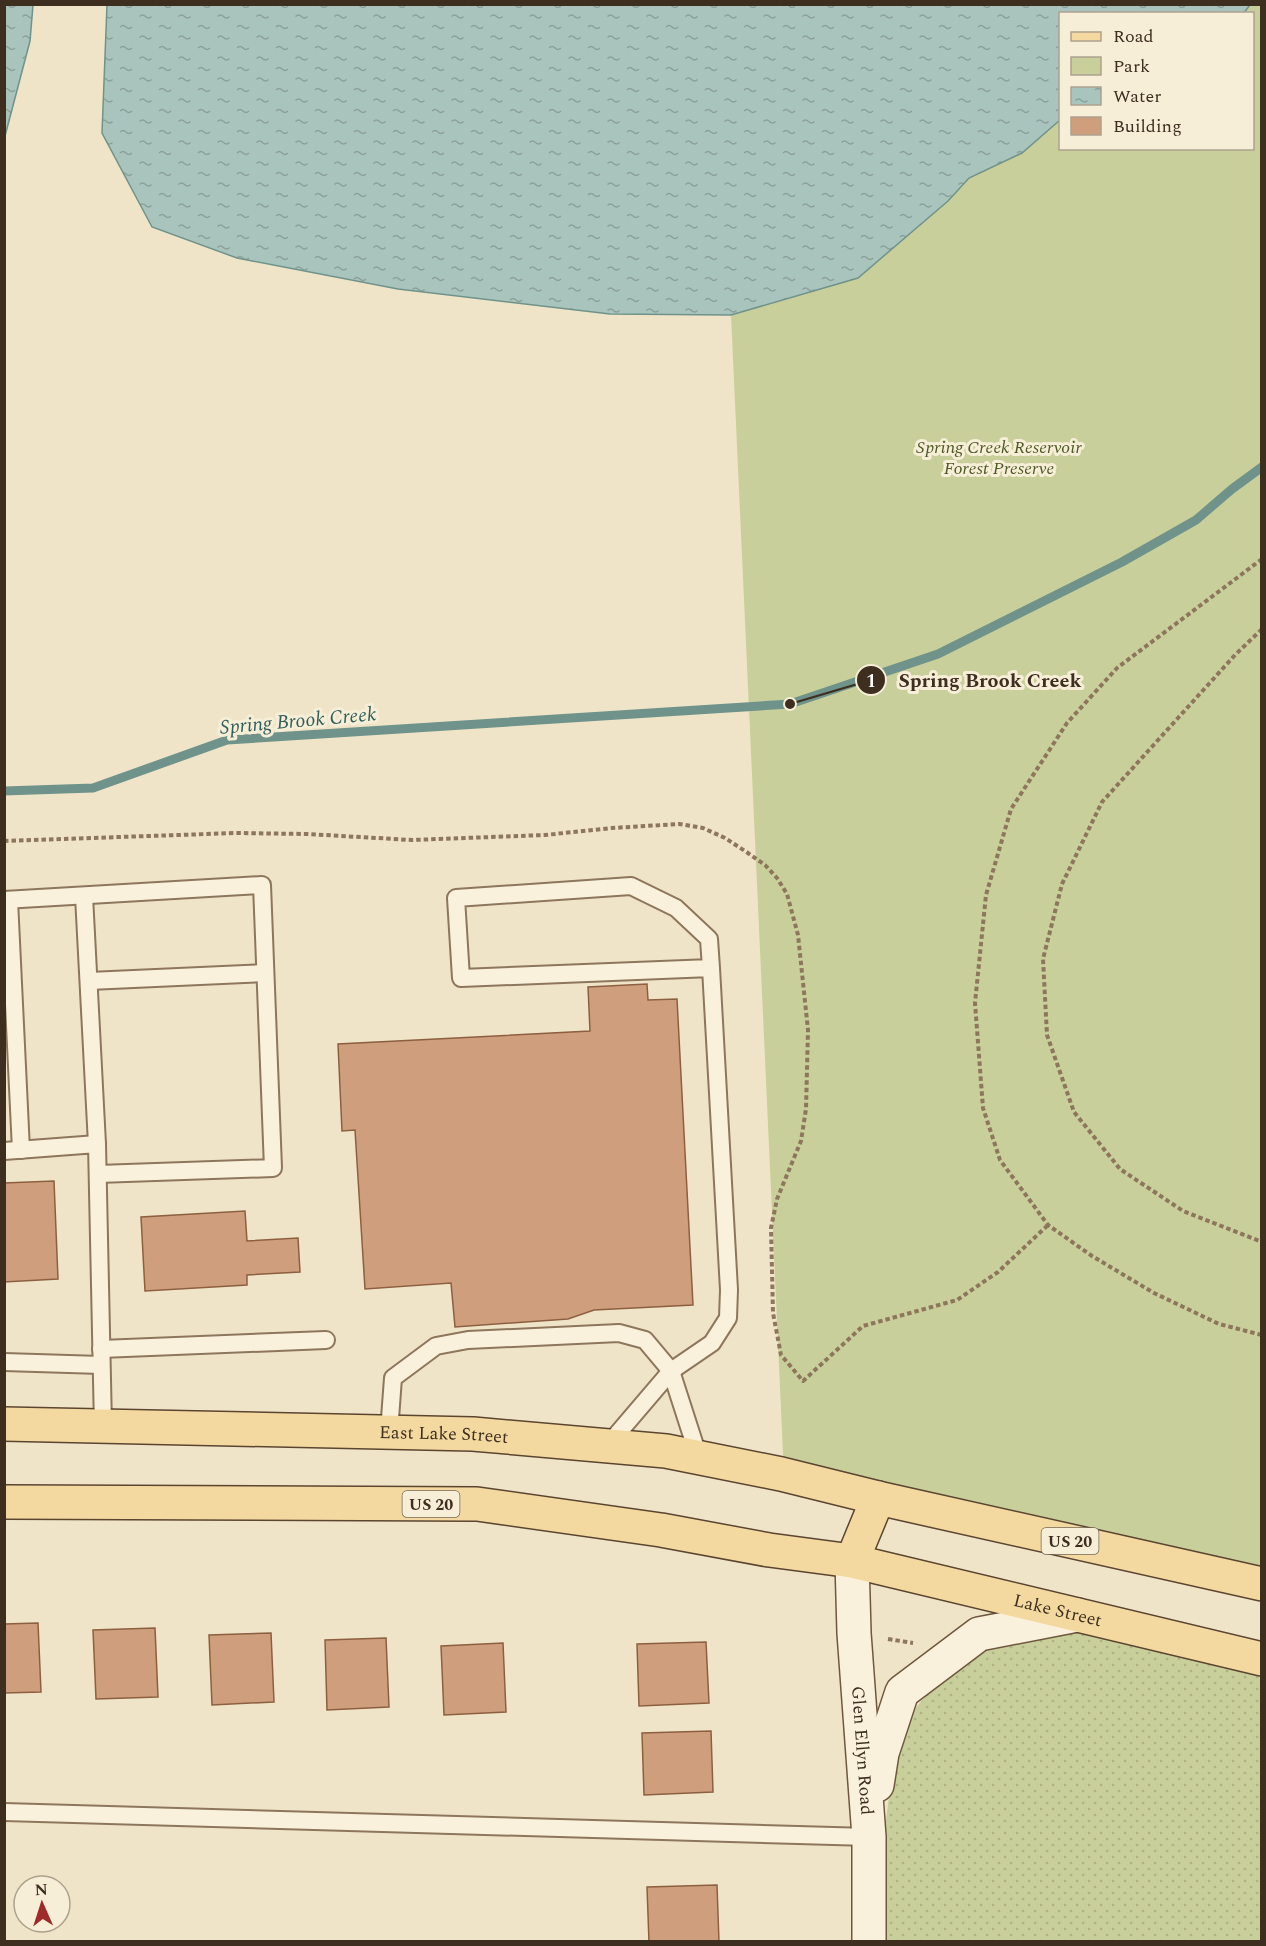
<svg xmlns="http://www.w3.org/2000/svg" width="1266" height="1946" font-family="Spectral,serif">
<defs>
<pattern id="grass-dots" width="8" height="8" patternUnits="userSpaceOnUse" patternTransform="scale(1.5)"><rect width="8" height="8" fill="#c9cf9b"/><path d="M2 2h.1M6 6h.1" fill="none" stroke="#aeb285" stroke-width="1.8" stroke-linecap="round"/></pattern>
<pattern id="water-ripples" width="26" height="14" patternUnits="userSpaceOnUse" patternTransform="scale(1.5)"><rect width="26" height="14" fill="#a9c4bc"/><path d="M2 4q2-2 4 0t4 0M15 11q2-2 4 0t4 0" fill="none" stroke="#8ba098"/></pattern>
</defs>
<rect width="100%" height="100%" fill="#f0e4c8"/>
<polygon fill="url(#grass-dots)" points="1075,1631 1261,1673 1261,1941 884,1942 884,1835 892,1773 910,1715 939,1680 991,1648"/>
<polygon fill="#c9cf9b" points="1239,5 1261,5 1261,1581 784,1475 731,315 1012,129 1060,102 1060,148 1252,148 1252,14 1223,13"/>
<g fill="url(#water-ripples)" stroke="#6f938a" stroke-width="1.5">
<polygon points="5,4 33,5 30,41 5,136"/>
<polygon points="107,5 107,4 1250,5 1243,14 1060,14 1060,120 1022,153 969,178 948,201 858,278 731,315 610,314 398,289 237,258 152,227 102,133"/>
</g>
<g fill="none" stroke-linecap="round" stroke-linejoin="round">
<polyline stroke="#6f938a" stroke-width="9" points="4,791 93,788 227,740 790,704 938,654 1122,562 1196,520 1232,489 1262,467"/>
</g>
<g fill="#cf9f7d" stroke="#8d5f41" stroke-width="1.5">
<polygon points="647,984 648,1000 677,999 693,1305 594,1310 568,1319 455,1327 451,1283 365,1289 355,1130 342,1131 338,1044 590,1031 588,987"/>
<polygon points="54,1181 58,1279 4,1282 4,1183"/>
<polygon points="245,1211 247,1241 298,1238 300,1272 247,1275 247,1285 145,1291 141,1217"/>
<polygon points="38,1623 41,1692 4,1693 4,1624"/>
<polygon points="155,1628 158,1697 96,1699 93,1630"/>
<polygon points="271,1633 274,1702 212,1705 209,1635"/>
<polygon points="386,1638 389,1707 327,1710 325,1640"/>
<polygon points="706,1642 709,1703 639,1706 637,1644"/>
<polygon points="503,1643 506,1712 444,1715 441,1646"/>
<polygon points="711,1731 713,1792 644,1795 642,1733"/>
<polygon points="717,1885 719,1942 649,1942 647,1887"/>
</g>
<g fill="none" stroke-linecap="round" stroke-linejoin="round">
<g stroke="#8d765c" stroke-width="20">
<g id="lane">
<polyline points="84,896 97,1144"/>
<polyline points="4,900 262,885 273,1168 98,1174"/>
<polyline points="9,900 21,1150"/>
<polyline points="89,981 265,973"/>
<polyline points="4,1151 97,1144 103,1426"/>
<polyline points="101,1349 326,1340"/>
<polyline points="4,1362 101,1365"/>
<polyline points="389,1432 393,1378 436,1346 468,1340 619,1333 645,1340 671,1371 712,1343 728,1318 729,1290 711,968 709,939 676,908 631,886 456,898 461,978 711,968"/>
<polyline points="607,1446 671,1371 699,1458"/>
<polyline points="4,1812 869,1837"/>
</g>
</g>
<g stroke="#6f573f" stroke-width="36">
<g id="secondary">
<path id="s1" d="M852 1561 854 1633 869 1837V1942"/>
<polyline points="877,1785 882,1753 902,1692 979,1634 1077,1615"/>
</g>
</g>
<g stroke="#5b4430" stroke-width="36">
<g id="primary">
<path id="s2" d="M4 1424 473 1434 666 1451 781 1474 878 1498 1262 1584"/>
<path id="s3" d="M4 1502 477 1504 661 1530 769 1550 852 1561 1262 1659"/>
<polyline points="852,1561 878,1498"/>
</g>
</g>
<g stroke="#8d765c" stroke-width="4" stroke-dasharray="4.5 3" stroke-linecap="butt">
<polyline points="1262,559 1117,668 1067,723 1011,809 986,895 975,1003 983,1108 1000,1160 1048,1225 1092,1256 1154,1293 1219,1324 1262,1335"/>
<polyline points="1262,629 1235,655 1102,802 1062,884 1043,959 1047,1035 1074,1112 1120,1169 1183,1211 1262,1242"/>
<polyline points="4,841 236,833 307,834 412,840 545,835 612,828 679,824 703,828 725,838 745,851 765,865 777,878 787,894 798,935 808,1030 806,1109 801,1141 777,1199 771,1228 773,1313 781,1355 803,1381 863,1326 957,1300 998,1272 1048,1225"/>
<polyline points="888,1639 913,1643"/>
</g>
<use href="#lane" stroke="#faf1dc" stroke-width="16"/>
<use href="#secondary" stroke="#faf1dc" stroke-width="33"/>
<use href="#primary" stroke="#f3d9a0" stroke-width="33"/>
</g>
<g text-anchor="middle" stroke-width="6" stroke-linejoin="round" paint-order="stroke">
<g fill="#f7eed8" stroke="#756857" stroke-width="1.5">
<rect x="402.5" y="1491" width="57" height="26" rx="4.5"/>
<rect x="1041.5" y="1528" width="57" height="26" rx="4.5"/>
</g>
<g font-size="16" font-weight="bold" fill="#3d2e20">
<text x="431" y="1510">US 20</text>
<text x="1070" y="1547">US 20</text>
</g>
<g font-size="18" font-style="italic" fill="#4d5a26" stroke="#f7eed8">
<text x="999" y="453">Spring Creek Reservoir<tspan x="999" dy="21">Forest Preserve</tspan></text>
</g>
<g font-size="18" fill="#3d2e20" stroke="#f7eed8">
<text dy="6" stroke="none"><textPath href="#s2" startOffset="440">East Lake Street</textPath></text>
<text dy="6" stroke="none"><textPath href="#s3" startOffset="1064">Lake Street</textPath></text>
<text dy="6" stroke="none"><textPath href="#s1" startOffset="190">Glen Ellyn Road</textPath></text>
</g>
<g font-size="20" font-style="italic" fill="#2f5d5a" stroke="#f7eed8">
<text transform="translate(298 720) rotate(-5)" y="7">Spring Brook Creek</text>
</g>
</g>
<path fill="none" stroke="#3d2e20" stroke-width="2" d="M790 704L871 680"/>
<g fill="#3d2e20" stroke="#f7eed8" stroke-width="2">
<circle cx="790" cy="704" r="6"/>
<circle cx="871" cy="680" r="15"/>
</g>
<g font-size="18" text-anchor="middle" font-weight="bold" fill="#fff">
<text x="871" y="687">1</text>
</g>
<g font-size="20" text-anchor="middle" font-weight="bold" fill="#3d2e20" stroke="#f7eed8" stroke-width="6" stroke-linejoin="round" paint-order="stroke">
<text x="990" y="687">Spring Brook Creek</text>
</g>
<rect width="1266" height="1946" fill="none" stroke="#3d2e20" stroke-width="12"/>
<rect x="1059" y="12" width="195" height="138" fill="#f7eed8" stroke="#ada18e" stroke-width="1.5"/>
<rect x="1071" y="32" width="30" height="9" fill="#f3d9a0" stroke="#ada18e" stroke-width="1.5"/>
<text x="1113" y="42" font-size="18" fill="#3d2e20">Road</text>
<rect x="1071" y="57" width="30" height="18" fill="#c9cf9b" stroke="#ada18e" stroke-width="1.5"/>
<text x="1113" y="72" font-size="18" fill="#3d2e20">Park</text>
<rect x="1071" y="87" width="30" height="18" fill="url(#water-ripples)" stroke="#ada18e" stroke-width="1.5"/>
<text x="1113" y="102" font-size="18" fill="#3d2e20">Water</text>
<rect x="1071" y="117" width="30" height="18" fill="#cf9f7d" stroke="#ada18e" stroke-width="1.5"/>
<text x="1113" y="132" font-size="18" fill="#3d2e20">Building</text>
<g transform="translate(42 1904) rotate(357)"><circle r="28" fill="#f7eed8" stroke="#ada18e" stroke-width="1.5"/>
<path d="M0-4.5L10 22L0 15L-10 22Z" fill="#9e2a2b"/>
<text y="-9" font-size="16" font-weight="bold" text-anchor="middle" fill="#3d2e20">N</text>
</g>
</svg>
